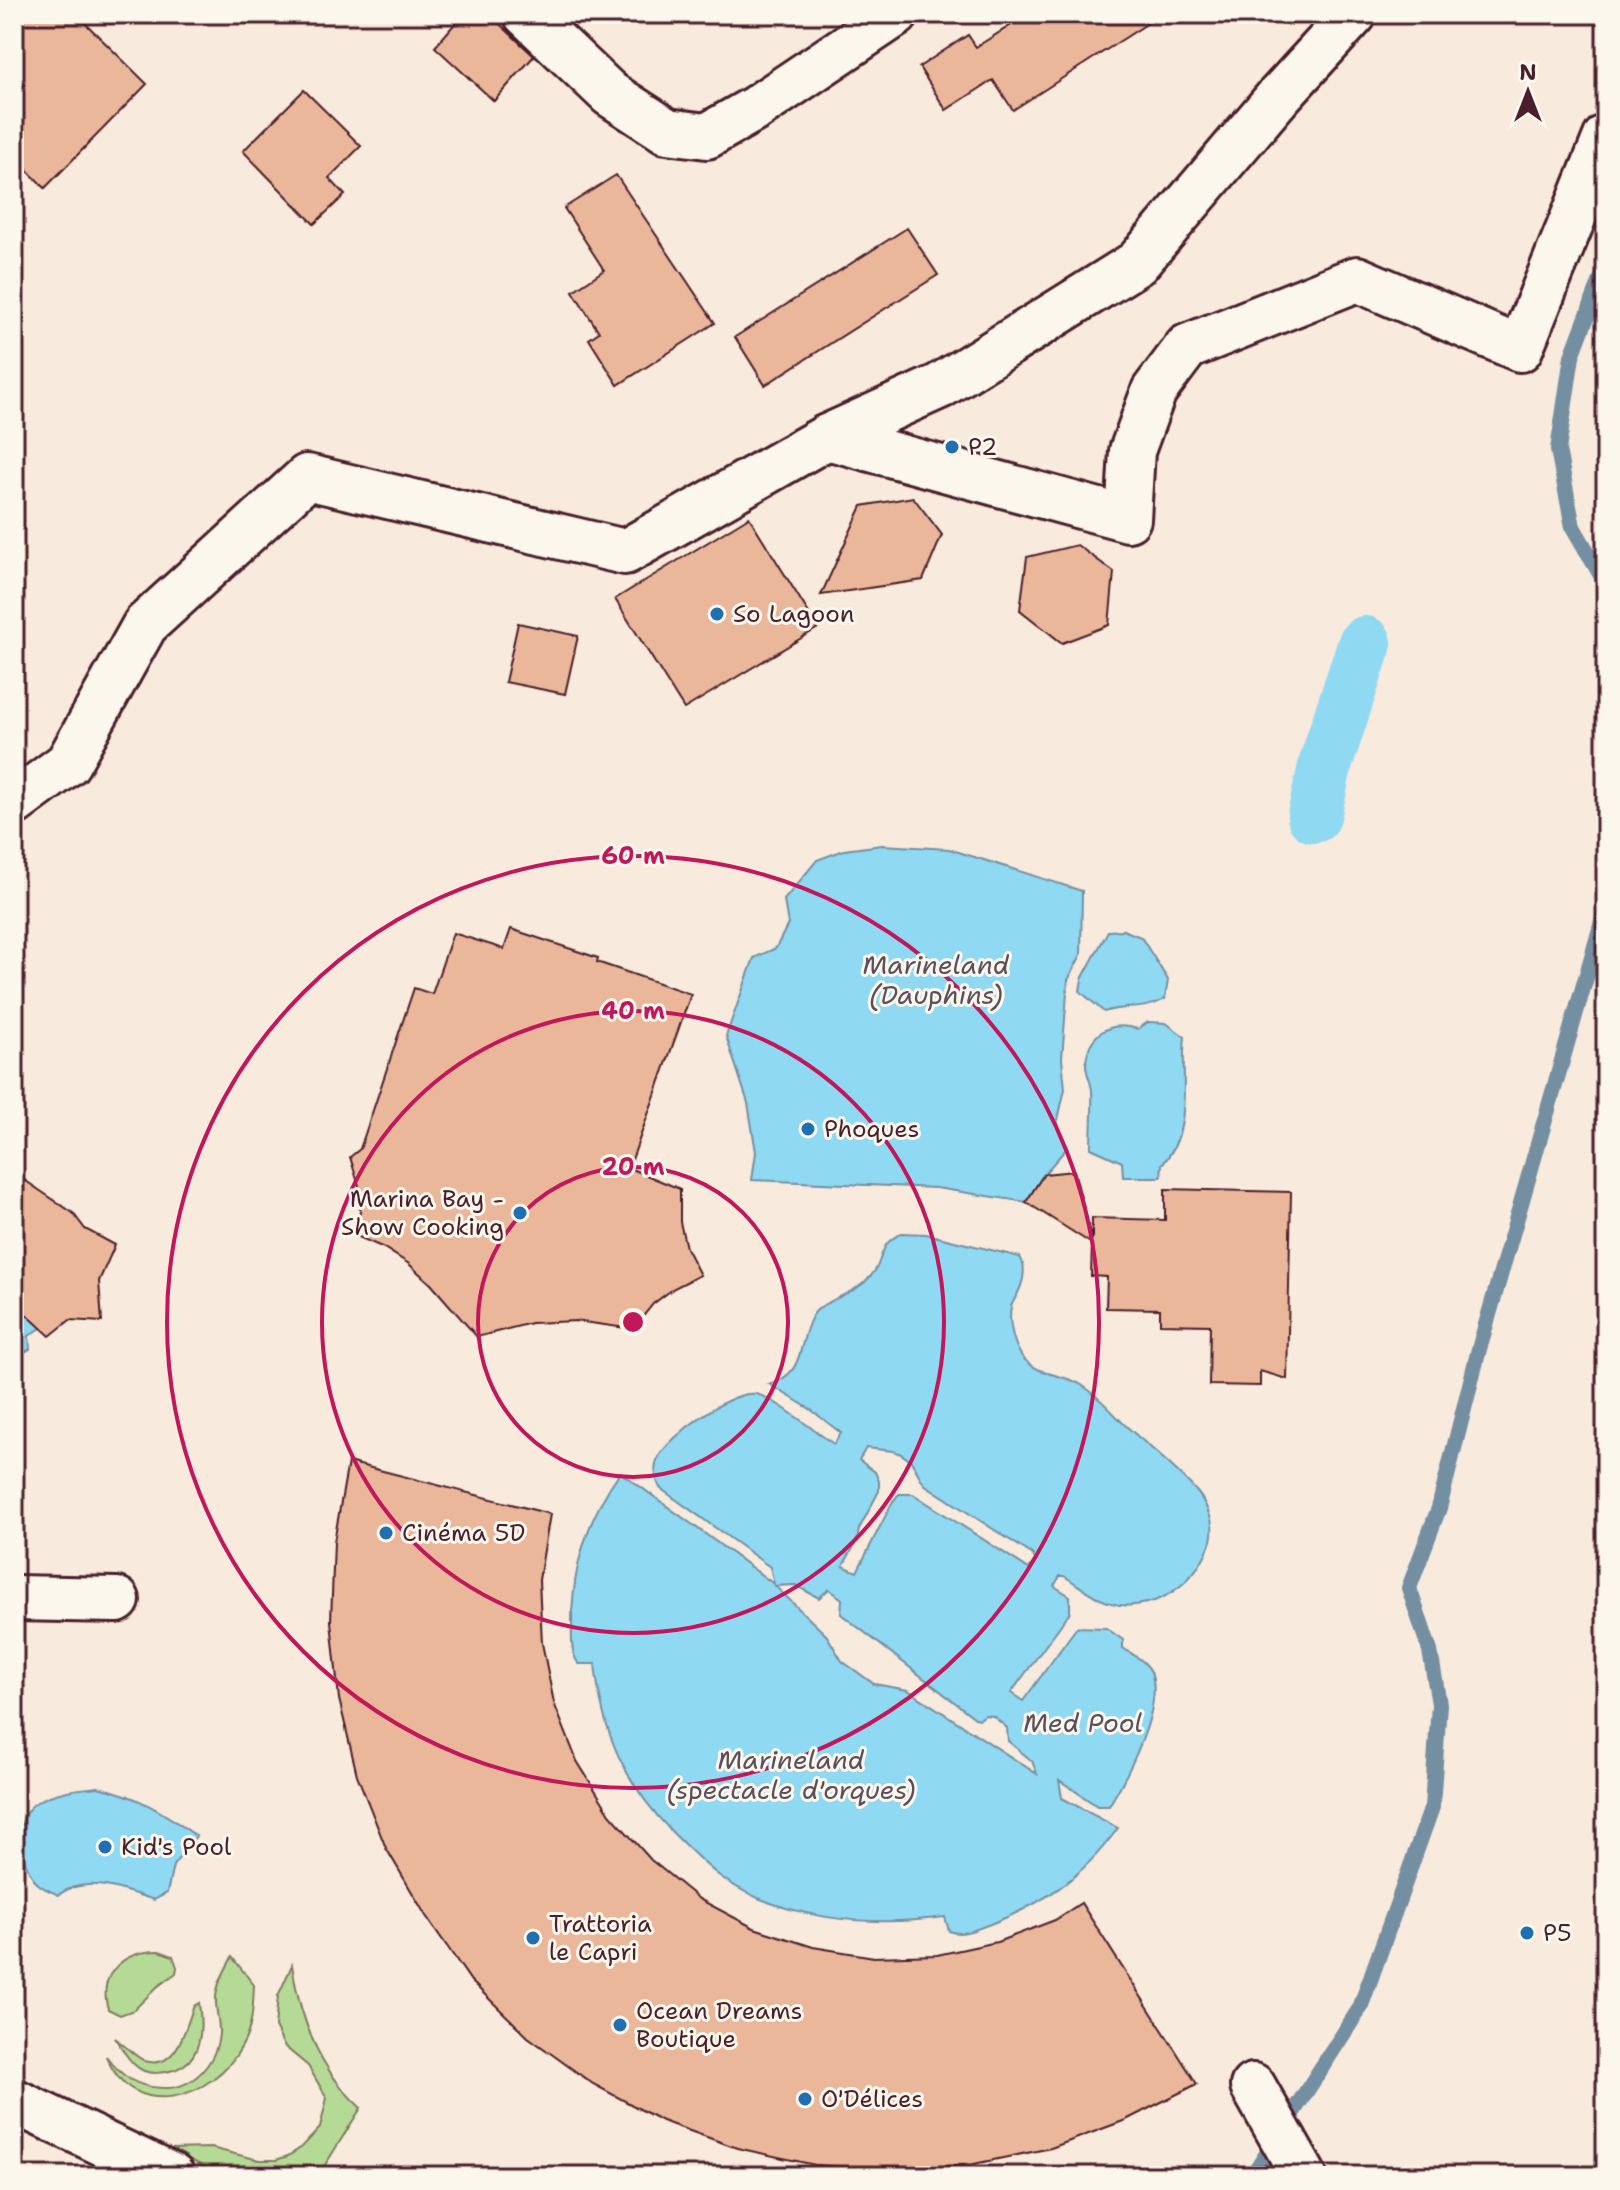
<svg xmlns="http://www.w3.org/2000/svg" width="1620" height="2190" font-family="'Shantell Sans',sans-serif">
<rect width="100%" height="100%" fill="#f8eadc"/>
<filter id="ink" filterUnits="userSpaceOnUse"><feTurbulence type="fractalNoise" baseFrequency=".0125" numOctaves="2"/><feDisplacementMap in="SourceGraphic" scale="16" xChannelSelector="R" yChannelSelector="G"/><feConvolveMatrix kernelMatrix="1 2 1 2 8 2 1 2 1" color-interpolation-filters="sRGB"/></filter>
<g filter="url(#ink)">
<g fill="#b5da96" stroke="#807c60" stroke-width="2">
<path d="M159 1951 173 1956 177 1967 176 1973 157 1987 134 2010 120 2015 108 2009C97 1972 125 1951 159 1951Z"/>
<path d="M232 1957 254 1985C253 2006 253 2027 242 2046 213 2099 134 2124 106 2056 122 2077 136 2087 162 2088 193 2090 216 2063 219 2034 220 2022 215 2010 216 1997 217 1983 226 1969 232 1957Z"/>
<path d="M292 1965C300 2020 319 2070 361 2108L318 2176H222L169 2149 211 2148 259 2160H276L288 2156 302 2147 320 2128 327 2098 308 2066 284 2046 275 2027 278 1996Z"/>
<path d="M199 2003C203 2030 202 2064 170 2071 163 2073 151 2074 144 2071 131 2066 123 2049 115 2038 124 2045 135 2057 145 2061 178 2071 185 2027 194 2006Z"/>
</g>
<g fill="#90d9f2" stroke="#748fa2" stroke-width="2" fill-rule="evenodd">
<polygon points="882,845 949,849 1082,891 1081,955 1068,980 1062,1058 1065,1089 1057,1124 1067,1148 1044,1174 1026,1202 936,1188 752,1180 756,1152 748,1103 726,1036 754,958 776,948 788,924 784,900 817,860 844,850"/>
<path d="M1123 930 1141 937 1168 980 1165 999C1142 1012 1130 1004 1104 1012L1080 991 1082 979 1108 931Z"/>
<path d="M1148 1022 1166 1023 1185 1037C1180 1078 1194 1132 1162 1164L1161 1177H1123L1122 1162 1091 1148C1091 1129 1093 1109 1092 1090 1091 1082 1086 1073 1086 1065 1087 1034 1109 1020 1138 1029Z"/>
<path d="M901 1233 926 1234 1020 1257C1029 1272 1021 1289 1013 1302 1006 1315 1013 1343 1021 1355 1036 1376 1060 1373 1080 1384 1097 1394 1111 1411 1125 1425 1149 1447 1176 1467 1197 1492 1203 1499 1208 1510 1211 1519 1215 1535 1210 1546 1203 1559 1191 1580 1170 1598 1147 1603 1109 1612 1094 1595 1064 1576H1060L1054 1586 1070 1596V1612L1011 1693 1023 1701 1077 1627 1106 1628 1123 1640V1648C1133 1655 1146 1661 1151 1672 1164 1708 1127 1776 1109 1806H1097L1059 1780 1062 1798 1118 1828C1082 1878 1042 1905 985 1926 974 1930 961 1936 949 1931L945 1917C871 1927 778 1921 717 1874 701 1861 686 1846 672 1832 624 1782 602 1733 595 1664H579C570 1653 572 1637 572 1623 572 1568 588 1517 620 1472L774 1584 770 1567 660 1488C656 1480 653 1467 658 1458 670 1436 729 1391 755 1394 773 1396 816 1433 834 1444L841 1433 810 1409 769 1384C807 1375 797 1341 813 1315 820 1302 851 1295 865 1282 881 1268 878 1259 886 1245 889 1240 897 1236 901 1233ZM866 1448 893 1451 901 1454 911 1461 924 1484 1033 1555 1035 1560 1029 1569 913 1494H899L893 1501 857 1572 843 1566 857 1541 859 1529 879 1491V1481L875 1472 859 1460ZM795 1585 819 1598 829 1589 842 1599 841 1614 975 1718 980 1719 985 1715 993 1716 1007 1728 1008 1741 1032 1761 1037 1774 908 1690 874 1684 842 1661 827 1636 775 1586Z"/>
<polygon points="14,1292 47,1324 29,1336 30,1349 14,1358"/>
<path d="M98 1787C136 1795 165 1813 196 1836L173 1866 167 1893 154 1900C123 1890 87 1874 58 1895 51 1891 41 1888 36 1882 20 1861 10 1819 37 1802 56 1791 78 1789 98 1787Z"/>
</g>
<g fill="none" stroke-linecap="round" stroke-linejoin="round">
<g stroke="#748fa2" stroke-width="16">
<polyline points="1606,267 1572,356 1558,450 1573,527 1606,584"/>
<polyline points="1252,2176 1360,2008 1432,1807 1439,1704 1430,1651 1409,1588 1439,1508 1479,1349 1606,908"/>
</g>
<polyline stroke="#90d9f2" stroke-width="54" points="1314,816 1326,762 1365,643"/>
</g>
<g fill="#eab79b" stroke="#4a1f2b" stroke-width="2">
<polygon points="14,14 76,14 147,84 45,188 14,157"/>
<polygon points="463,14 489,14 534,56 494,101 435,47"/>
<polygon points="1029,14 1162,14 1013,110 993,80 946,110 919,67 968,35 976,47"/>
<polygon points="304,90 361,146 329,178 345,195 314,224 243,151"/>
<polygon points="616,175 715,323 618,385 589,339 599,332 573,291 604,270 564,208"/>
<polygon points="907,228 938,275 765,385 735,337"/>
<polygon points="913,497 942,535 923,580 821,595 862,506"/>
<polygon points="749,517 818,628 684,709 615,599"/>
<polygon points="1077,545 1114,572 1109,625 1062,643 1020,610 1027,557"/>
<polygon points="518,623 578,636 565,694 505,682"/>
<polygon points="511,929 598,958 597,962 691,994 629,1168 680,1189 680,1222 686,1248 700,1275 674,1288 653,1304 633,1329 576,1321 531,1323 477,1337 431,1284 409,1264 384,1248 356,1236 361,1205 359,1186 350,1157 360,1149 414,988 432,994 453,933 504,949"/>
<polygon points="1074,1171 1092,1240 1092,1218 1165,1220 1165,1189 1291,1192 1287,1379 1260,1371 1260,1386 1209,1385 1210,1325 1160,1324 1160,1309 1106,1308 1107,1277 1091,1276 1092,1244 1026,1202 1044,1174"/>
<polygon points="14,1173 73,1213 85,1229 115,1245 99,1281 102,1322 70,1320 50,1336 14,1303"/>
<polygon points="348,1462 550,1514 539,1580 542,1643 554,1703 577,1761 610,1814 651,1860 699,1899 754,1928 813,1947 874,1957 937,1955 997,1942 1055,1920 1081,1903 1197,2084 1126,2120 1051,2148 974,2164 894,2171 815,2165 737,2148 662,2121 593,2084 528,2037 471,1981 426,1916 386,1848 357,1775 339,1699 331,1621 334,1542"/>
</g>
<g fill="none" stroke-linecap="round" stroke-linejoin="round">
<g stroke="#4a1f2b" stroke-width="50">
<g id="minor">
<polyline points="526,14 610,94 667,131 707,136 756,108 896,14"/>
<polyline points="827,437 1128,519 1132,451 1154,391 1187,347 1357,279 1520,349 1606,137"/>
<polyline points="14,803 68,763 145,625 307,477 625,552 827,437 940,386 1137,263 1278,97 1354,14"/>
<polyline points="14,1598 117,1600"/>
<polyline points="1253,2086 1304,2176"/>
<polyline points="14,2101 172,2176"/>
</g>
</g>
<use href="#minor" stroke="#fbf7ec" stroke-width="44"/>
</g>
</g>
<g fill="none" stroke="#c2185b" stroke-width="4">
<circle cx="633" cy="1322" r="155"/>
<circle cx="633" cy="1322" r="311"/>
<circle cx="633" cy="1322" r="466"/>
</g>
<g fill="#1f6fb2" stroke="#fbf7ec" stroke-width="3">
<circle cx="952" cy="447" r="8"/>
<circle cx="717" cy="614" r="8"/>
<circle cx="808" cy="1129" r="8"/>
<circle cx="520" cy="1213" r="8"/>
<circle cx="386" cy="1533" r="8"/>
<circle cx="105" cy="1847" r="8"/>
<circle cx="1527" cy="1933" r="8"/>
<circle cx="533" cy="1938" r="8"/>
<circle cx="620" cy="2025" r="8"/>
<circle cx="805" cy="2099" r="8"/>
</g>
<g text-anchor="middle" stroke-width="6" stroke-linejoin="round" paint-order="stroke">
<g font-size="24" fill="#4a1f2b" stroke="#fbf7ec" text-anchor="start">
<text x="968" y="455">P2</text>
<text x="733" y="622">So Lagoon</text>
<text x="824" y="1137">Phoques</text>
<text x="504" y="1207" text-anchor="end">Marina Bay -<tspan x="504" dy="28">Show Cooking</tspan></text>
<text x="402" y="1541">Cinéma 5D</text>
<text x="121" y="1855">Kid's Pool</text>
<text x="549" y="1932">Trattoria<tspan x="549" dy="28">le Capri</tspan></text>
<text x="1543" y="1941">P5</text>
<text x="636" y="2019">Ocean Dreams<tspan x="636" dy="28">Boutique</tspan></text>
<text x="821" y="2107">O'Délices</text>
</g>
<g font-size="26" font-style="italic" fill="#5c4e5d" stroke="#fbf7ec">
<text x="936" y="974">Marineland<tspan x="936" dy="30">(Dauphins)</tspan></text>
<text x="1083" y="1732">Med Pool</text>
<text x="791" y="1769">Marineland<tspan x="791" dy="30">(spectacle d'orques)</tspan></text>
</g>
</g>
<circle cx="633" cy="1322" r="12" fill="#c2185b" stroke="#fbf7ec" stroke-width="4"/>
<g font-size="24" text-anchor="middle" font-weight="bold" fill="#c2185b" stroke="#fbf7ec" stroke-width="6" stroke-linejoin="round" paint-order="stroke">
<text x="633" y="864">60 m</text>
<text x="633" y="1019">40 m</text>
<text x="633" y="1175">20 m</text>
</g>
<rect width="1620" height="2190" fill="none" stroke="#fbf7ec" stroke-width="48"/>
<rect x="24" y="24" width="1572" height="2142" fill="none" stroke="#4a1f2b" stroke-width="3" filter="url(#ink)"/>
<g transform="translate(1528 92)" stroke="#fbf7ec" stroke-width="6" paint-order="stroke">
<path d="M0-6L14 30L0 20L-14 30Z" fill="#4a1f2b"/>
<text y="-12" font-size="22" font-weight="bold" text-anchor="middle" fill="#4a1f2b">N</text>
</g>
</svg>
